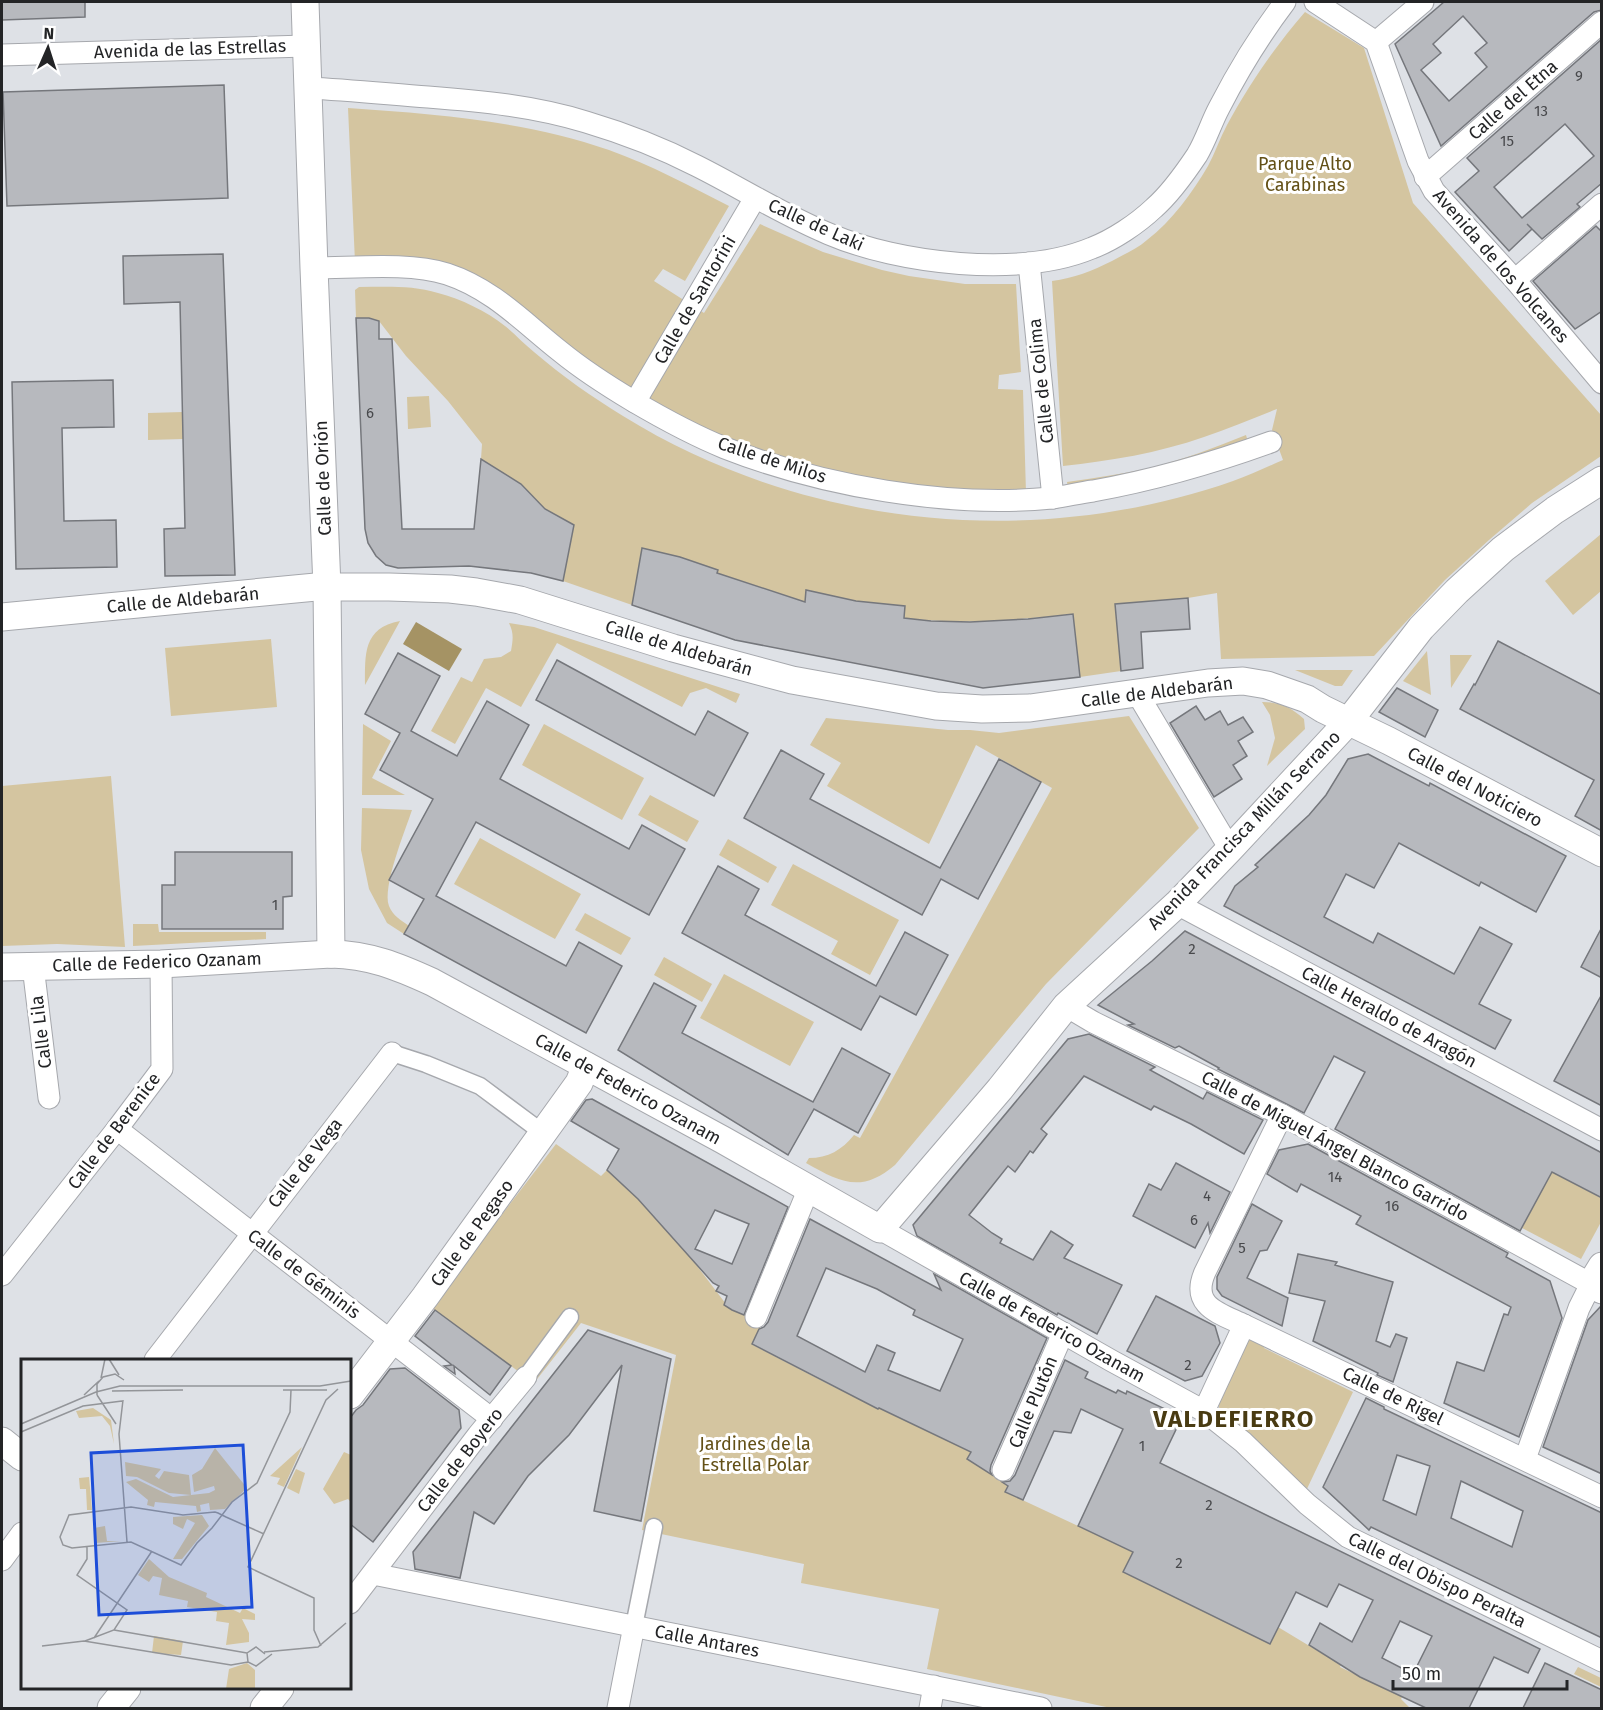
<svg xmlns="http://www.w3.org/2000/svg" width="1603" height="1710" font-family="'Fira Sans',sans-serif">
<rect width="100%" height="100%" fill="#dee1e6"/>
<g fill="#d4c5a0">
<path d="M1305 12 1364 48 1413 203 1601 415V456L1532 503 1489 540 1445 580 1374 656 1221 659 1217 593 1188 598 1116 604 1121 671 1080 677 1073 614C1017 620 960 625 904 618L905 606 856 601 807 590 805 602 717 573 718 570 680 557 642 549 632 605 563 581 574 525 545 509 521 484 481 459 482 444 448 401 406 356 379 321 369 318H356L355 290 359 287C385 287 412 285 438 293 461 299 486 311 505 326 515 334 524 344 534 352 562 376 592 397 623 416 804 528 1033 551 1233 481 1250 475 1267 467 1283 460L1272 430 1277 409C1253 418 1228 429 1204 437 1158 453 1110 461 1063 466L1052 281C1074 278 1092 271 1112 261 1124 254 1137 249 1147 240 1172 221 1192 193 1208 166 1215 153 1220 138 1227 125 1250 83 1274 48 1305 12Z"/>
<path d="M348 108C437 114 525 121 609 150 651 165 690 186 729 206L685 281 663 269 654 281 704 313 760 224 823 252 882 270 909 276 965 284H1016L1021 372 999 375 998 389 1023 390 1026 493 989 495 845 478 728 442 608 377 490 287 355 262Z"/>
<polygon points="429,396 431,427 408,429 407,397"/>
<polygon points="183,412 183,439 148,440 148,413"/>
<path d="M1246 435 1248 442 1231 449 1068 488 1067 482C1095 478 1122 474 1149 468 1182 460 1214 448 1246 435Z"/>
<polygon points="1601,534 1601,591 1573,615 1545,581"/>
<path d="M400 621 365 685C365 654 363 628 400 621Z"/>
<path d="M509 623 534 627 740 694 736 703 706 688 690 693 682 707 557 643 521 707 486 688 455 744 431 731 461 677 472 682 484 659 501 657 511 651C513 640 514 633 509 623Z"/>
<polygon points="271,639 277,707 171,716 165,648"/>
<polygon points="1427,651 1431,695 1403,681"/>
<polygon points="1450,655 1472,655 1451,688"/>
<polygon points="1295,670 1353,670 1342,686 1335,686"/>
<path d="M1262 702C1280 702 1291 707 1304 719L1305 729 1267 766 1275 738 1270 715Z"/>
<path d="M1129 716 1199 828 1046 984 895 1165C861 1194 840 1182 806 1163L809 1158C828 1158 842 1150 854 1135L860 1138 1052 788 976 745 929 844 827 786 841 763 810 745 826 718 948 730H970L999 733Z"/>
<polygon points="363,724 391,741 372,778 405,795 362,795"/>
<polygon points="544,724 644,778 622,820 522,765"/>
<polygon points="111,776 125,947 57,944 2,946 2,786"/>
<polygon points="650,795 699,821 687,842 638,815"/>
<path d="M362 808 412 810C405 831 382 887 389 906 393 916 401 920 409 926L404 934 387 923 369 889 361 850Z"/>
<polygon points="480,838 581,894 555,939 454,884"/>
<polygon points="728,839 777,867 768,883 719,855"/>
<polygon points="793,864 899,920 870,975 831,954 838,941 771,905"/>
<polygon points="585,913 631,938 621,955 575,930"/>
<polygon points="133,924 158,924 159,932 266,932 266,939 133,946"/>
<polygon points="664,957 712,984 702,1002 654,975"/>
<polygon points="724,974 814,1022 790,1066 700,1018"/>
<polygon points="556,1144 601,1176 607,1170 638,1199 691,1258 729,1308 762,1322 753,1345 832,1386 971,1452 967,1459 1008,1484 1005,1492 1119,1545 1126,1530 1270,1644 1278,1627 1341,1665 1340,1667 1402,1697 1401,1699 1410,1708 1111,1708 927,1669 939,1609 801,1583 804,1564 642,1530 676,1355 581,1323 534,1383 431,1307"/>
<polygon points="1552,1172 1601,1198 1601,1222 1581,1259 1522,1228"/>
<polygon points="1248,1338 1262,1340 1264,1348 1353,1392 1305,1493 1221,1413 1218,1404"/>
<polygon points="1578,1667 1601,1678 1601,1687 1574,1674"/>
</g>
<polygon fill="#a59364" points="416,622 462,649 449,671 403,644"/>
<g fill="#b7b9be" stroke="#75777c" stroke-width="1.5" fill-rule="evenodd">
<polygon points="2,2 85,2 85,17 2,20"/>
<path d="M1444 2H1602V10L1594 12 1441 146 1395 44ZM1463 16 1487 43 1475 53 1487 67 1449 101 1421 70 1441 53 1433 44Z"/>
<path d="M1602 39V183L1577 204 1580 207 1542 239 1527 224 1532 229 1509 251 1455 192 1479 171 1467 158ZM1565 124 1594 156 1522 218 1494 187Z"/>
<polygon points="224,85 228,198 7,206 3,92"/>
<polygon points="1596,226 1602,232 1602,311 1575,329 1533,281"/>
<polygon points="223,254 235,575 165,576 164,529 185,528 180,302 124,304 123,256"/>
<polygon points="356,318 369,318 379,321 379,339 392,339 402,529 474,529 481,459 521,484 545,509 574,525 563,581 531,573 469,566 398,568 386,565 376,556 368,543 365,529"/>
<polygon points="113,380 114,427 62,428 64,521 116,520 117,567 16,569 12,382"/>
<polygon points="642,548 680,557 718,570 717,573 805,602 806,590 856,601 905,606 904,618 931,621 970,622 1028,619 1073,614 1080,677 983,688 735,640 632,605"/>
<polygon points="1188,598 1190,629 1141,632 1143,668 1121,671 1115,604"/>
<polygon points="1498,641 1602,695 1602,831 1575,816 1594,780 1460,709 1474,684 1475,685"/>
<polygon points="398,653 440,676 411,731 457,756 487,701 529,725 500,779 629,849 642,825 685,849 649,915 476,822 436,896 566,966 579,942 622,966 586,1033 404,934 424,899 389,880 433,799 380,770 400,733 365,714"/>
<polygon points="557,660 695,735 708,711 748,733 714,796 536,700"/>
<polygon points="1397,688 1438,710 1425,737 1379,712"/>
<polygon points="1196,706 1205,720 1220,711 1228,725 1243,717 1253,732 1238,741 1247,756 1233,765 1242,779 1214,797 1170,723"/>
<polygon points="781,750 824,774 810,799 940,868 999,759 1041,782 978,899 941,879 922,915 744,818"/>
<polygon points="1368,754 1429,786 1430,783 1566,856 1536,912 1481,882 1479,886 1399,843 1374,888 1346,874 1324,917 1373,943 1378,933 1454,974 1480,927 1512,944 1479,1004 1511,1020 1495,1049 1224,906 1235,886 1258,867 1255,865 1309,815 1326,795 1348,759"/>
<polygon points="175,852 292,852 292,896 283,897 283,929 162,929 162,885 175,885"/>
<polygon points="718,866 759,889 745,915 876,986 905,932 948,955 916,1015 880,996 861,1030 682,933"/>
<polygon points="1602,927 1602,978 1581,967"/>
<polygon points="1185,931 1602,1153 1602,1198 1552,1172 1520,1231 1335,1129 1365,1072 1334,1056 1304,1113 1218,1069 1219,1068 1179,1046 1175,1048 1128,1025 1134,1024 1098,1005 1152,961"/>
<polygon points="654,983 696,1006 682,1033 813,1102 842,1048 890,1074 858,1133 814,1109 788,1155 618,1050"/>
<polygon points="1602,994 1602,1106 1554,1081"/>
<polygon points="1089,1034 1155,1067 1150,1070 1203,1099 1207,1092 1263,1120 1244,1154 1191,1124 1154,1106 1151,1110 1084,1076 1041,1129 1047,1134 1033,1153 1030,1151 1015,1172 1008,1166 969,1215 992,1233 1002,1239 1000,1243 1033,1260 1051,1231 1073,1245 1064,1258 1122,1285 1097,1334 1058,1313 1057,1315 917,1236 913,1225 1068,1039"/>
<path d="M592 1099 788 1207 744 1315 732 1310 724 1305 727 1296 716 1291 719 1286 713 1283 638 1199 607 1170 619 1149 571 1121 586 1100ZM715 1210 749 1224 732 1264 695 1249Z"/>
<polygon points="1308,1144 1508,1253 1506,1257 1550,1281 1562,1318 1519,1437 1444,1403 1457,1362 1484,1371 1504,1314 1508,1315 1511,1307 1356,1224 1361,1216 1301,1184 1297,1192 1267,1174 1279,1150"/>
<polygon points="1176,1163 1230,1192 1210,1233 1208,1223 1195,1248 1133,1216 1149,1184 1161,1190"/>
<polygon points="1252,1204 1282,1221 1267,1250 1260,1251 1247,1278 1288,1298 1282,1326 1222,1296 1217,1289 1217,1277"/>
<path d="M810 1219 941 1290 934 1274 1047 1338 991 1465 990 1471 992 1475 967 1459 971 1452 879 1408 878 1409 752 1344 759 1329 764 1327 768 1322ZM826 1268 877 1289 915 1310 913 1315 963 1339 940 1391 888 1370 895 1353 877 1345 865 1372 797 1336Z"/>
<polygon points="1298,1254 1337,1262 1335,1265 1393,1282 1376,1341 1390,1347 1396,1334 1407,1338 1393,1382 1377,1375 1378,1373 1313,1341 1325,1301 1289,1293"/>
<polygon points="1156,1296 1215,1326 1220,1343 1202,1376 1185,1381 1127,1351"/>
<polygon points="1601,1306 1602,1306 1602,1474 1543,1447 1588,1320"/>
<polygon points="435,1310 511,1366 490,1395 454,1366 455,1374 444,1366 452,1365 415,1336"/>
<polygon points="588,1330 671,1359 641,1521 594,1511 622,1365 569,1435 528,1476 494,1524 474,1512 460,1578 415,1569 413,1552"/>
<path d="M1065 1360 1088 1372 1085 1378 1116 1393 1118 1390 1126 1394 1127 1391 1182 1417 1160 1463 1540 1649 1528 1673 1494 1657 1469 1708H1426L1360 1677 1309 1645 1320 1623 1352 1642 1373 1600 1339 1584 1327 1607 1296 1592 1270 1644 1123 1572 1133 1552 1078 1526 1123 1429 1081 1409 1071 1433 1054 1431 1023 1500 1005 1492 1008 1486 1002 1482 1010 1481 1015 1475ZM1400 1621 1432 1636 1413 1674 1382 1658Z"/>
<polygon points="405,1368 459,1410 461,1428 373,1542 350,1524 350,1418 356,1410 363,1405 390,1369"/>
<path d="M1366 1398 1384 1407V1409L1602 1513V1638L1371 1527 1369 1530 1323 1487ZM1397 1455 1430 1466 1416 1515 1383 1500ZM1461 1481 1523 1511 1512 1547 1451 1518Z"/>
<polygon points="1545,1663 1602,1690 1602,1708 1523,1708"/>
</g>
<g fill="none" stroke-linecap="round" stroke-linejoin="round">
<g stroke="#a6a8ad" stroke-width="19">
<g id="pedestrian">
<polyline points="392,1053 426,1064 480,1086 535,1127"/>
<polyline points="526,1377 570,1317"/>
<polyline points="634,1626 654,1527"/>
</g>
</g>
<g stroke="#a6a8ad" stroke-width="23">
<g id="minor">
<polyline points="1315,2 1376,42 1418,161 1434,191 1515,280 1602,383"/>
<polyline points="1376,42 1423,2"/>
<polyline points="2,55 306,46"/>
<path d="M308 88C348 90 388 94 428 97 481 101 534 106 586 122 623 133 662 148 697 166 741 188 783 215 829 234 899 264 1020 278 1092 248 1113 240 1137 224 1154 208 1170 194 1185 173 1197 155 1206 140 1211 123 1219 108 1238 71 1260 35 1285 2"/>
<polyline points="1425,177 1602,22"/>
<polyline points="1029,263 1053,498"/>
<path d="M314 268C354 268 409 262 447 274 493 289 524 323 561 352 583 370 608 386 633 401 662 418 693 435 725 448 822 486 948 508 1052 498 1066 496 1079 493 1093 491 1154 480 1213 463 1271 442"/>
<polyline points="1515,280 1602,204"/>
<polyline points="635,402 755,198"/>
<polyline points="1137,693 1230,849"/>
<polyline points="1177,904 1602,1130"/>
<polyline points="33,966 49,1098"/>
<polyline points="1066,1006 1093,1022 1282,1115 1591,1284 1579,1308 1525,1459"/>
<path d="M1282 1115 1205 1272C1190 1306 1219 1313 1244 1325L1602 1497"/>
<polyline points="117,1129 492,1419"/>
<polyline points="880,1229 1112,1361 1204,1411 1243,1442 1307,1504 1348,1537 1602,1661"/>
<polyline points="2,1275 117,1129 162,1069 161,964"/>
<polyline points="756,1317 809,1188"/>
<polyline points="155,1360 392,1053"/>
<polyline points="1204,1411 1244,1325"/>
<polyline points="1003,1470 1063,1333"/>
<polyline points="2,1560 22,1533"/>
<polyline points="373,1574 1041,1708"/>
<polyline points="350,1603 478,1435 526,1377"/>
<polyline points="618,1708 634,1626"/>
<polyline points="930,1708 934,1686"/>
</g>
</g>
<g stroke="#a6a8ad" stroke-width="29">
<g id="tertiary">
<polyline points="305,2 314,268 327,587 331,954"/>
<polyline points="2,617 316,587 389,587 450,589 476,592 520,600 673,648 792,680 936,706 982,709 1030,708 1208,683 1243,681 1267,685 1307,699 1323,709 1389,741 1602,853"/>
<path d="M2 967 161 964 331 954C370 955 397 966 432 982L723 1140 880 1229 1000 1089 1066 1006 1177 904 1230 849 1348 722 1421 628 1457 591 1503 549 1555 510 1602 480"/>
<polyline points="1602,1266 1591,1284 1602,1290"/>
<polyline points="350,1395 425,1297 579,1083 586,1066"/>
<polyline points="2,1441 22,1457"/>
<polyline points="111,1708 127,1688"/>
<polyline points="264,1708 280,1688"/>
</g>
</g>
<use href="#pedestrian" stroke="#fff" stroke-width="16"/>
<use href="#minor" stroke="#fff" stroke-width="21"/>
<use href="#tertiary" stroke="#fff" stroke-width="27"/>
</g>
<g text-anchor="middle" stroke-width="6" stroke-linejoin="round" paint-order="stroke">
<g font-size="15" fill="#48494c">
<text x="1579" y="81">9</text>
<text x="1541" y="116">13</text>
<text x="1507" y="146">15</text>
<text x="370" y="418">6</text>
<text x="275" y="910">1</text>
<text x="1192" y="954">2</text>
<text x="1335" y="1182">14</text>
<text x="1207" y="1201">4</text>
<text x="1392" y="1211">16</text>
<text x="1194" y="1225">6</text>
<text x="1242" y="1253">5</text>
<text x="1188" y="1370">2</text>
<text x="1142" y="1451">1</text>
<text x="1209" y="1510">2</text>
<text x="1179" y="1568">2</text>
</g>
<g font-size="18" fill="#232426" stroke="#fff">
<text transform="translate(190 49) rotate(-2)" y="6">Avenida de las Estrellas</text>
<text transform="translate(1513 100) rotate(-41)" y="6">Calle del Etna</text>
<text transform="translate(816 225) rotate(24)" y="6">Calle de Laki</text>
<text transform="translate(1501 266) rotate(49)" y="6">Avenida de los Volcanes</text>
<text transform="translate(695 300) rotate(-60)" y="6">Calle de Santorini</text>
<text transform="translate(1041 381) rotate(-96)" y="6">Calle de Colima</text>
<text transform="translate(772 460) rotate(18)" y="6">Calle de Milos</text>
<text transform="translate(323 478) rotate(-92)" y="6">Calle de Orión</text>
<text transform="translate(183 600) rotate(-5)" y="6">Calle de Aldebarán</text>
<text transform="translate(679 648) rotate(17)" y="6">Calle de Aldebarán</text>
<text transform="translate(1157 692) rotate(-7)" y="6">Calle de Aldebarán</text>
<text transform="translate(1475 787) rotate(28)" y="6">Calle del Noticiero</text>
<text transform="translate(1244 830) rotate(-46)" y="6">Avenida Francisca Millán Serrano</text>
<text transform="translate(157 962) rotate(-2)" y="6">Calle de Federico Ozanam</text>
<text transform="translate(1389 1017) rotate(28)" y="6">Calle Heraldo de Aragón</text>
<text transform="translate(41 1032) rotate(-97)" y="6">Calle Lila</text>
<text transform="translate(628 1089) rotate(29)" y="6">Calle de Federico Ozanam</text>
<text transform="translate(114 1131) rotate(-53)" y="6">Calle de Berenice</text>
<text transform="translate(1335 1146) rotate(28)" y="6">Calle de Miguel Ángel Blanco Garrido</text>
<text transform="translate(305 1163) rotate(-52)" y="6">Calle de Vega</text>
<text transform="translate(472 1233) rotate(-54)" y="6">Calle de Pegaso</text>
<text transform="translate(304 1274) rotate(37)" y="6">Calle de Géminis</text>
<text transform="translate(1052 1327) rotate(29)" y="6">Calle de Federico Ozanam</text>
<text transform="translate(1393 1396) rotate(26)" y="6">Calle de Rigel</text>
<text transform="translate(1033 1402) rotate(-67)" y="6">Calle Plutón</text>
<text transform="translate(460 1460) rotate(-52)" y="6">Calle de Boyero</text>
<text transform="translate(1437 1580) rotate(26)" y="6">Calle del Obispo Peralta</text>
<text transform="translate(707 1641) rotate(11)" y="6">Calle Antares</text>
</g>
<g font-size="18" fill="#635016" stroke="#fff">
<text x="1305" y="170">Parque Alto<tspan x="1305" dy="21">Carabinas</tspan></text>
<text x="755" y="1450">Jardines de la<tspan x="755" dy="21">Estrella Polar</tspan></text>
</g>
<g font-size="24" font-weight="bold" letter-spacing="1.5" fill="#493b12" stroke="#fff">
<text x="1234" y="1427">VALDEFIERRO</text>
</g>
</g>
<g transform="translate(21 1359)">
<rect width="330" height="330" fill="#dee1e6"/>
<path d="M72 49 90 61 93 85 89 67 81 57 58 59 55 52ZM281 88 263 128 256 125 259 119 249 117ZM194 89 226 129 204 150 189 151 188 144 179 146 180 152 176 153 175 147 134 143 133 148 126 146 127 141 105 123 115 120 152 138 188 134 194 131 193 127 173 133 171 116 181 110ZM323 93 330 96V143L327 140 313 145 302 130ZM104 103 140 110 134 117 138 120 143 112 168 116 170 136 148 134 116 118 105 117ZM275 110 284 114 278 135 266 129ZM68 118 71 151H66L65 130H59L58 119ZM181 156 188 167 161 200H152L174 164 166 160 162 170 152 165V158ZM84 167 86 182H100L75 184 73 169ZM128 200 148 218 186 234 185 238 219 254 222 249 234 255V261L221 260 228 274V283L205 286 208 264 195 262 196 253 166 248 167 242 138 236 141 219 132 217 128 223 117 216ZM133 277 162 282 160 296 131 294ZM226 304 234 311V330H205L208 310Z" fill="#d4c5a0"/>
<path fill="none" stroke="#939599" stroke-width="1.5" d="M88 0 98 16M80 19 84 0M262 31H306M91 32 162 31M63 36 78 22M76 36 95 65M76 36V25L82 18 94 15 103 21M102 41 98 75 106 183M0 65 75 33 99 27H299L330 22M0 73 62 47 101 42M243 175 205 158 197 154 194 153 162 156 110 148 48 156 39 178 42 186 51 189 110 183 160 206 176 184 191 169 211 143 236 124 269 53 270 31M93 271 226 294M73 279 131 192M64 282 93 271 106 251 56 216 66 200V187M21 287 63 282 210 306 227 303M300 287 293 271V239L227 208 305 41 317 30M243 293 297 288 325 264M226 294 227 303 235 307 251 295M226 294 235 288 244 295"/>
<path fill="#1d4ed8" fill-opacity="0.15" stroke="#1d4ed8" stroke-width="3" d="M222 86 231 248 78 256 70 94Z"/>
<rect width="330" height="330" fill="none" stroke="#232426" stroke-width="3"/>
</g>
<rect width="1603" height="1710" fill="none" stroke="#232426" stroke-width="6"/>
<g transform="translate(48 48) rotate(3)" stroke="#ffffff" stroke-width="4.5" paint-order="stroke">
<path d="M0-4.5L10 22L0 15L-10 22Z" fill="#232426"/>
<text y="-9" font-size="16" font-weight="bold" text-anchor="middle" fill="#232426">N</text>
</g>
<path d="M1393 1680v9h174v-9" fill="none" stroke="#232426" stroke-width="3"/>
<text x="1402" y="1680" font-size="18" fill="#232426" stroke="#ffffff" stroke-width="4.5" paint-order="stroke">50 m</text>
</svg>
